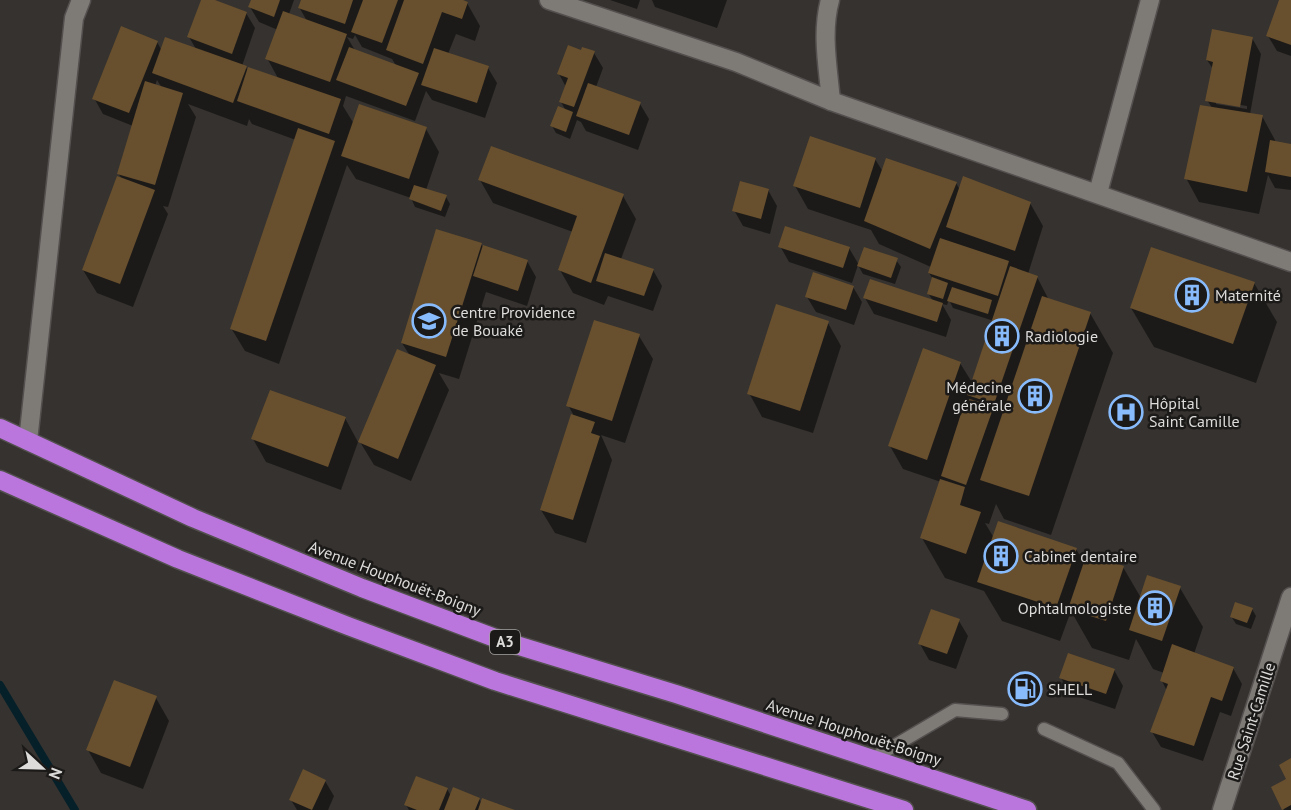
<svg xmlns="http://www.w3.org/2000/svg" width="1291" height="810" font-family="'PT Sans',sans-serif">
<rect width="100%" height="100%" fill="#35322f"/>
<g fill="#0007" fill-rule="evenodd">
<path d="M202 0H211L246 13 255 28 242 66 246 67 248 72 279 80 267 58 278 30 259 22 250 7 253 0H294L289 14 307 21 299 7 302 0H458L467 3 480 26 475 41 456 34 448 54 488 68 497 83 485 118 432 100 426 91 415 121 346 96 343 106 354 124 426 129 439 152 426 190 446 197 450 204 445 217 415 207 411 198 356 179 347 165 279 364 245 351 231 328 296 140 252 124 249 119 247 126 188 104 196 117 168 207 163 206 168 214 133 307 97 293 83 270 122 179 118 173 133 126 103 114 94 98 157 42 162 51 196 49 189 37ZM355 35 362 47 392 59 397 67 356 52 347 37 353 39ZM157 80 162 88 155 86Z"/>
<polygon points="610,0 640,0 637,9"/>
<polygon points="652,0 727,0 717,28 655,7"/>
<polygon points="1280,0 1291,0 1291,56 1277,51 1268,36"/>
<path d="M1252 38 1261 54 1250 114 1262 116 1275 140V143L1291 145V190L1275 188 1268 175 1259 214 1199 202 1186 178 1212 108 1207 100 1213 69 1207 60ZM1216 101 1247 106V109L1216 104Z"/>
<polygon points="581,52 594,53 603,68 596,87 640,104 649,119 638,150 586,131 581,122 577,120 570,139 556,133 552,126 566,111 561,102 566,87 559,74"/>
<path d="M875 159 883 172 956 183 960 190 1030 203 1043 226 1028 274 1037 277 1049 300 1090 313 1113 353 1051 535 1004 519 996 504 989 524 985 523 994 538 1076 549 1085 564 1123 567 1141 598 1180 588 1203 627 1194 654 1233 668 1242 684 1231 716 1220 712 1203 761 1161 747 1152 732 1167 691 1162 681 1164 673 1153 669 1136 639 1129 660 1092 648 1071 611 1060 641 1002 621 984 591 945 578 922 538 941 482 903 469 890 446 960 363 973 384 994 321 953 308 949 300 947 305 942 304 951 320 946 337 874 314 865 298 933 301 928 293 933 279 929 273 931 267 879 244 871 230 808 209 795 186ZM986 400 1002 405 1001 408 986 403Z"/>
<polygon points="480,180 623,196 636,219 621,259 653,270 662,286 653,311 608,296 604,305 573,293 560,270 573,232 493,203"/>
<polygon points="768,190 777,206 770,234 743,226 734,210"/>
<polygon points="481,244 484,249 527,261 536,277 527,306 486,292 459,379 439,373 449,390 411,481 374,465 360,442 410,356 402,343"/>
<polygon points="780,246 849,248 859,265 896,260 901,267 895,284 863,274 858,265 852,283 789,262"/>
<polygon points="1254,283 1277,322 1256,383 1154,347 1131,308"/>
<polygon points="853,287 862,302 854,325 816,312 807,297"/>
<polygon points="828,323 841,346 813,433 762,417 749,393"/>
<polygon points="639,336 653,359 625,443 601,435 612,460 586,543 555,533 541,510 573,414 568,405"/>
<polygon points="345,418 358,442 341,490 266,462 253,439"/>
<polygon points="1252,609 1256,616 1251,629 1236,624 1231,616"/>
<polygon points="959,621 968,636 956,669 929,660 920,644"/>
<polygon points="1114,670 1123,686 1115,709 1070,694 1061,678"/>
<polygon points="156,698 169,721 143,789 101,773 88,750"/>
<polygon points="1291,760 1291,810 1284,810 1273,788 1288,780"/>
<polygon points="325,781 334,796 328,810 297,810 291,800"/>
<polygon points="447,789 451,796 479,799 482,804 511,810 409,810 406,805"/>
</g>
<g fill="none" stroke-linecap="round" stroke-linejoin="round">
<polyline stroke="#062029" stroke-width="8" points="0,685 75,810"/>
</g>
<g fill="#684f2d">
<polygon points="201,0 215,0 247,12 232,54 187,37"/>
<polygon points="251,0 280,0 274,17 248,7"/>
<polygon points="301,0 353,0 345,24 298,8"/>
<polygon points="363,0 398,0 382,43 351,32"/>
<polygon points="404,0 463,0 468,2 462,19 442,12 423,64 386,50"/>
<polygon points="1279,0 1291,0 1291,45 1266,36"/>
<polygon points="283,11 347,34 330,82 265,59"/>
<polygon points="121,26 158,41 129,113 92,99"/>
<polygon points="1212,29 1253,37 1240,107 1205,101 1213,62 1206,60"/>
<polygon points="165,37 247,66 233,103 152,73"/>
<polygon points="568,45 581,50 582,47 595,51 574,107 559,102 568,78 557,74"/>
<polygon points="349,47 419,73 406,106 336,80"/>
<polygon points="434,48 489,66 477,103 421,85"/>
<polygon points="248,67 341,99 329,134 237,101"/>
<polygon points="145,81 183,93 155,185 117,174"/>
<polygon points="588,83 641,102 629,135 576,116"/>
<polygon points="359,104 427,127 409,179 341,156"/>
<polygon points="1200,105 1263,115 1247,192 1184,179"/>
<polygon points="558,106 573,112 566,132 550,126"/>
<polygon points="298,128 335,141 266,341 230,329"/>
<polygon points="810,136 876,158 860,208 793,186"/>
<polygon points="1270,140 1291,144 1291,177 1265,172"/>
<polygon points="491,146 624,194 591,283 558,270 577,216 478,180"/>
<polygon points="886,158 957,182 930,249 864,221"/>
<polygon points="117,176 155,190 120,284 82,270"/>
<polygon points="963,176 1031,202 1015,251 946,227"/>
<polygon points="740,181 769,189 761,219 732,211"/>
<polygon points="414,185 447,195 441,211 409,199"/>
<polygon points="785,226 850,247 843,268 778,247"/>
<polygon points="436,229 482,243 446,357 401,343"/>
<polygon points="940,238 1009,261 998,296 928,273"/>
<polygon points="483,245 528,260 518,291 473,276"/>
<polygon points="864,247 898,258 891,278 857,266"/>
<polygon points="1151,247 1255,282 1233,344 1130,308"/>
<polygon points="605,253 654,269 644,296 596,281"/>
<polygon points="1010,266 1038,276 994,404 967,395"/>
<polygon points="813,272 854,286 846,310 805,297"/>
<polygon points="932,277 948,283 943,299 927,294"/>
<polygon points="870,279 943,303 937,322 863,298"/>
<polygon points="952,287 992,300 988,314 947,301"/>
<polygon points="1042,296 1091,312 1029,496 980,480"/>
<polygon points="776,304 829,321 800,411 747,394"/>
<polygon points="594,320 640,334 612,421 566,406"/>
<polygon points="923,348 961,362 927,460 888,446"/>
<polygon points="397,349 436,365 398,459 358,442"/>
<polygon points="270,390 346,417 328,467 251,439"/>
<polygon points="966,398 994,406 966,485 941,476"/>
<polygon points="571,414 595,422 591,433 600,436 573,520 540,510"/>
<polygon points="940,479 965,487 960,505 981,512 966,554 920,538"/>
<polygon points="998,521 1077,548 1056,608 977,582"/>
<polygon points="1087,553 1124,566 1106,621 1068,609"/>
<polygon points="1147,575 1181,586 1162,641 1129,630"/>
<polygon points="1235,602 1253,608 1247,623 1230,617"/>
<polygon points="931,609 960,619 947,654 918,644"/>
<polygon points="1172,644 1234,667 1222,701 1211,697 1194,746 1150,732 1168,684 1160,681"/>
<polygon points="1068,653 1115,669 1106,694 1059,678"/>
<polygon points="114,680 157,696 130,767 86,750"/>
<polygon points="1291,758 1291,805 1282,810 1271,787 1286,779 1279,765"/>
<polygon points="303,769 326,780 312,810 289,800"/>
<polygon points="416,776 448,788 439,810 417,810 404,805"/>
<polygon points="453,787 480,798 475,810 444,810"/>
<polygon points="482,798 515,810 478,810"/>
</g>
<g fill="none" stroke-linecap="round" stroke-linejoin="round">
<g stroke="#53504f" stroke-width="15">
<g id="lane">
<polyline points="1044,729 1118,763 1154,810"/>
<polyline points="872,759 955,710 1002,714"/>
</g>
</g>
<g stroke="#53504f" stroke-width="21">
<g id="street">
<polyline points="549,0 736,62 831,101 1291,262"/>
<path d="M830 0C821 33 828 67 831 101"/>
<polyline points="1098,193 1150,0"/>
<polyline points="28,441 74,18 81,0"/>
<polyline points="1222,810 1291,597"/>
</g>
</g>
<g stroke="#53504f" stroke-width="21">
<g id="highway">
<polyline points="0,428 193,518 362,588 503,641 676,694 1027,810"/>
<polyline points="0,480 178,559 348,626 495,681 904,810"/>
</g>
</g>
<use href="#lane" stroke="#7e7b77" stroke-width="12"/>
<use href="#street" stroke="#7e7b77" stroke-width="18"/>
<use href="#highway" stroke="#bb76de" stroke-width="18"/>
</g>
<defs>
<g id="building-ring" transform="scale(1.725)"><circle r="9.5" fill="#1c1a19" stroke="#88bbfc" stroke-width="1.5"/><path d="M-4-6H4V6H1V3H-1V6H-4ZM-2.5-4.3h1.7v1.8h-1.7ZM.8-4.3h1.7v1.8H.8ZM-2.5-1h1.7V.8h-1.7ZM.8-1h1.7V.8H.8Z" fill="#88bbfc"/></g>
<g id="university-ring" transform="scale(1.725)"><circle r="9.5" fill="#1c1a19" stroke="#88bbfc" stroke-width="1.5"/><path d="M0-5L7-2L0 1L-7-2ZM-4 1L0 2.5L4 1V4Q0 6-4 4Z" fill="#88bbfc"/></g>
<g id="hospital-ring" transform="scale(1.725)"><circle r="9.5" fill="#1c1a19" stroke="#88bbfc" stroke-width="1.5"/><path d="M-5-5h3v3.5h4V-5h3V5h-3V1.5h-4V5h-3Z" fill="#88bbfc"/></g>
<g id="fuel-ring" transform="scale(1.725)"><circle r="9.5" fill="#1c1a19" stroke="#88bbfc" stroke-width="1.5"/><path d="M-5.5-6h7V0h2V4h1.3V-2.5L3-4.5l.8-.8L6-3V5H2.5V1h-1V6h-7ZM-4.2-4.7v3.2H.2V-4.7Z" fill="#88bbfc"/></g>
</defs>
<g fill-rule="evenodd">
<use href="#building-ring" x="1192" y="295"/>
<use href="#university-ring" x="429" y="321"/>
<use href="#building-ring" x="1002" y="336"/>
<use href="#building-ring" x="1035" y="396"/>
<use href="#hospital-ring" x="1126" y="412"/>
<use href="#building-ring" x="1001" y="556"/>
<use href="#building-ring" x="1155" y="608"/>
<use href="#fuel-ring" x="1025" y="689"/>
</g>
<g text-anchor="middle" stroke-width="5" stroke-linejoin="round" paint-order="stroke">
<rect fill="#1c1a19" stroke="#a4a2a1" stroke-width="1.5" x="490" y="630" width="30" height="24" rx="4.5"/>
<g font-size="15" font-weight="bold" fill="#dedcdb">
<text x="505" y="647">A3</text>
</g>
<g font-size="16" fill="#dedcdb" stroke="#1c1a19" text-anchor="start">
<text x="1215" y="301">Maternité</text>
<text x="452" y="318">Centre Providence<tspan x="452" dy="18">de Bouaké</tspan></text>
<text x="1025" y="342">Radiologie</text>
<text x="1012" y="393" text-anchor="end">Médecine<tspan x="1012" dy="18">générale</tspan></text>
<text x="1149" y="409">Hôpital<tspan x="1149" dy="18">Saint Camille</tspan></text>
<text x="1024" y="562">Cabinet dentaire</text>
<text x="1132" y="614" text-anchor="end">Ophtalmologiste</text>
<text x="1048" y="695">SHELL</text>
</g>
<g font-size="16" fill="#dedcdb" stroke="#1c1a19">
<text transform="translate(395 578) rotate(21)" y="6">Avenue Houphouët-Boigny</text>
<text transform="translate(1251 721) rotate(-72)" y="6">Rue Saint-Camille</text>
<text transform="translate(854 732) rotate(18)" y="6">Avenue Houphouët-Boigny</text>
</g>
</g>
<g transform="translate(42 768) rotate(112)" stroke="#1c1a19" stroke-width="4.5" paint-order="stroke">
<path d="M0-4.5L10 22L0 15L-10 22Z" fill="#dedcdb"/>
<text y="-9" font-size="16" font-weight="bold" text-anchor="middle" fill="#dedcdb">N</text>
</g>
</svg>
